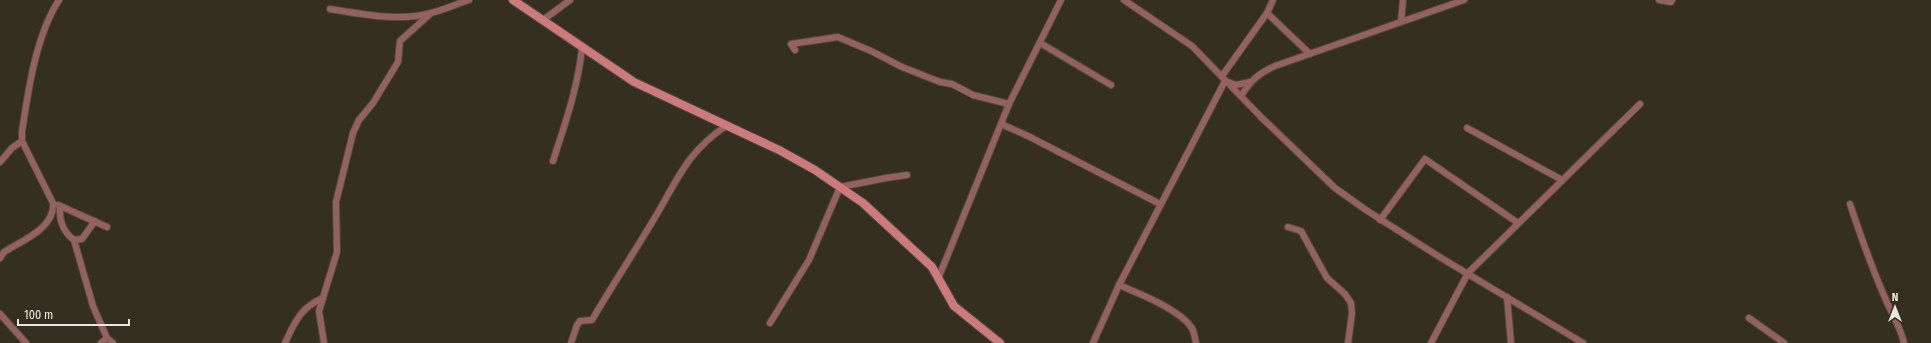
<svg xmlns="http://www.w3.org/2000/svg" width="1931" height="343" font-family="'Fira Sans Condensed',sans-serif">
<rect width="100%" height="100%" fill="#342f21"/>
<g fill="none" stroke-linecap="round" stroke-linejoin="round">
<g stroke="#514c3f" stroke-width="8">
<g id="street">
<polyline points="1124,0 1192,46 1261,117 1335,188 1366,210 1438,256 1583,343"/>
<polyline points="1659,0 1671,2 1672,0"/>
<path d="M330 9C363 14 398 22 431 13 444 10 456 4 469 0"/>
<polyline points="1267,13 1310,54"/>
<polyline points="543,20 570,0"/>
<polyline points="1401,22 1403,0"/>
<polyline points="1040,43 1111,85"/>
<polyline points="795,50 791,44 838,37 871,51 902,67 940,82 952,84 973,95 1009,104"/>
<polyline points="1222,76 1267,13 1273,0"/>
<path d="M1241 96C1251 80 1258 74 1275 66L1464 0"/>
<polyline points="1001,124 1028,136 1160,204"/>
<polyline points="1467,128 1562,180"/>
<path d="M553 161C565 124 578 87 582 48"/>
<polyline points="0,162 12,148 22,141"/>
<path d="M1850 204C1861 237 1872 269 1886 300 1892 315 1901 328 1904 343"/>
<polyline points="58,205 107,227"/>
<path d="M60 206C59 219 63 232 74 240L82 239 95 221"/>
<polyline points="1380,220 1425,159 1518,223"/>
<polyline points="1288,227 1301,231 1327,278 1345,294 1351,303 1352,313 1348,343"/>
<polyline points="74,240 93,306 107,338 113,343"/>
<path d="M0 258 4 252C23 240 55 228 53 203L22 141V132C28 91 36 35 59 0"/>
<polyline points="938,279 1009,104 1061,0"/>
<path d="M1119 285C1140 294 1179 309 1192 328 1194 332 1195 338 1196 343"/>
<polyline points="1507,297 1511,343"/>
<polyline points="0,314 26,343"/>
<polyline points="1749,318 1784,343"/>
<polyline points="770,323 809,260 840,187 886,178 907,175"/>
<polyline points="101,343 107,338"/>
<path d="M285 343C295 322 300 308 323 298"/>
<polyline points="324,343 319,311 337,252 336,202 353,133 359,120 373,103 398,62 400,41 430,14"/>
<path d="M571 343 577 325 580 321 592 320C611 287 632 256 651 224 676 184 685 153 726 126"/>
<polyline points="1093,343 1119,285 1225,81 1236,85 1250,82"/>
<polyline points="1431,343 1468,273 1640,104"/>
</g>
</g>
<g stroke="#514c3f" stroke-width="10">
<polyline id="secondary" points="513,0 634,82 779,150 815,170 863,203 932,267 954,306 1000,343"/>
</g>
<use href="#street" stroke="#946061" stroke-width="6"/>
<use href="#secondary" stroke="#cd7a7c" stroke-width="8"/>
</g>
<g transform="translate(1895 307)" stroke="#342f21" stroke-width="3" paint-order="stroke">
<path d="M0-3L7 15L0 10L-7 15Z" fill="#e9e6dd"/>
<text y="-6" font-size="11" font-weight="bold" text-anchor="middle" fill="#e9e6dd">N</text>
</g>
<path d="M18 319v6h111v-6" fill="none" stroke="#e9e6dd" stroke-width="2"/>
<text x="24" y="319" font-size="12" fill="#e9e6dd" stroke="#342f21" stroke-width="3" paint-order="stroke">100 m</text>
</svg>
